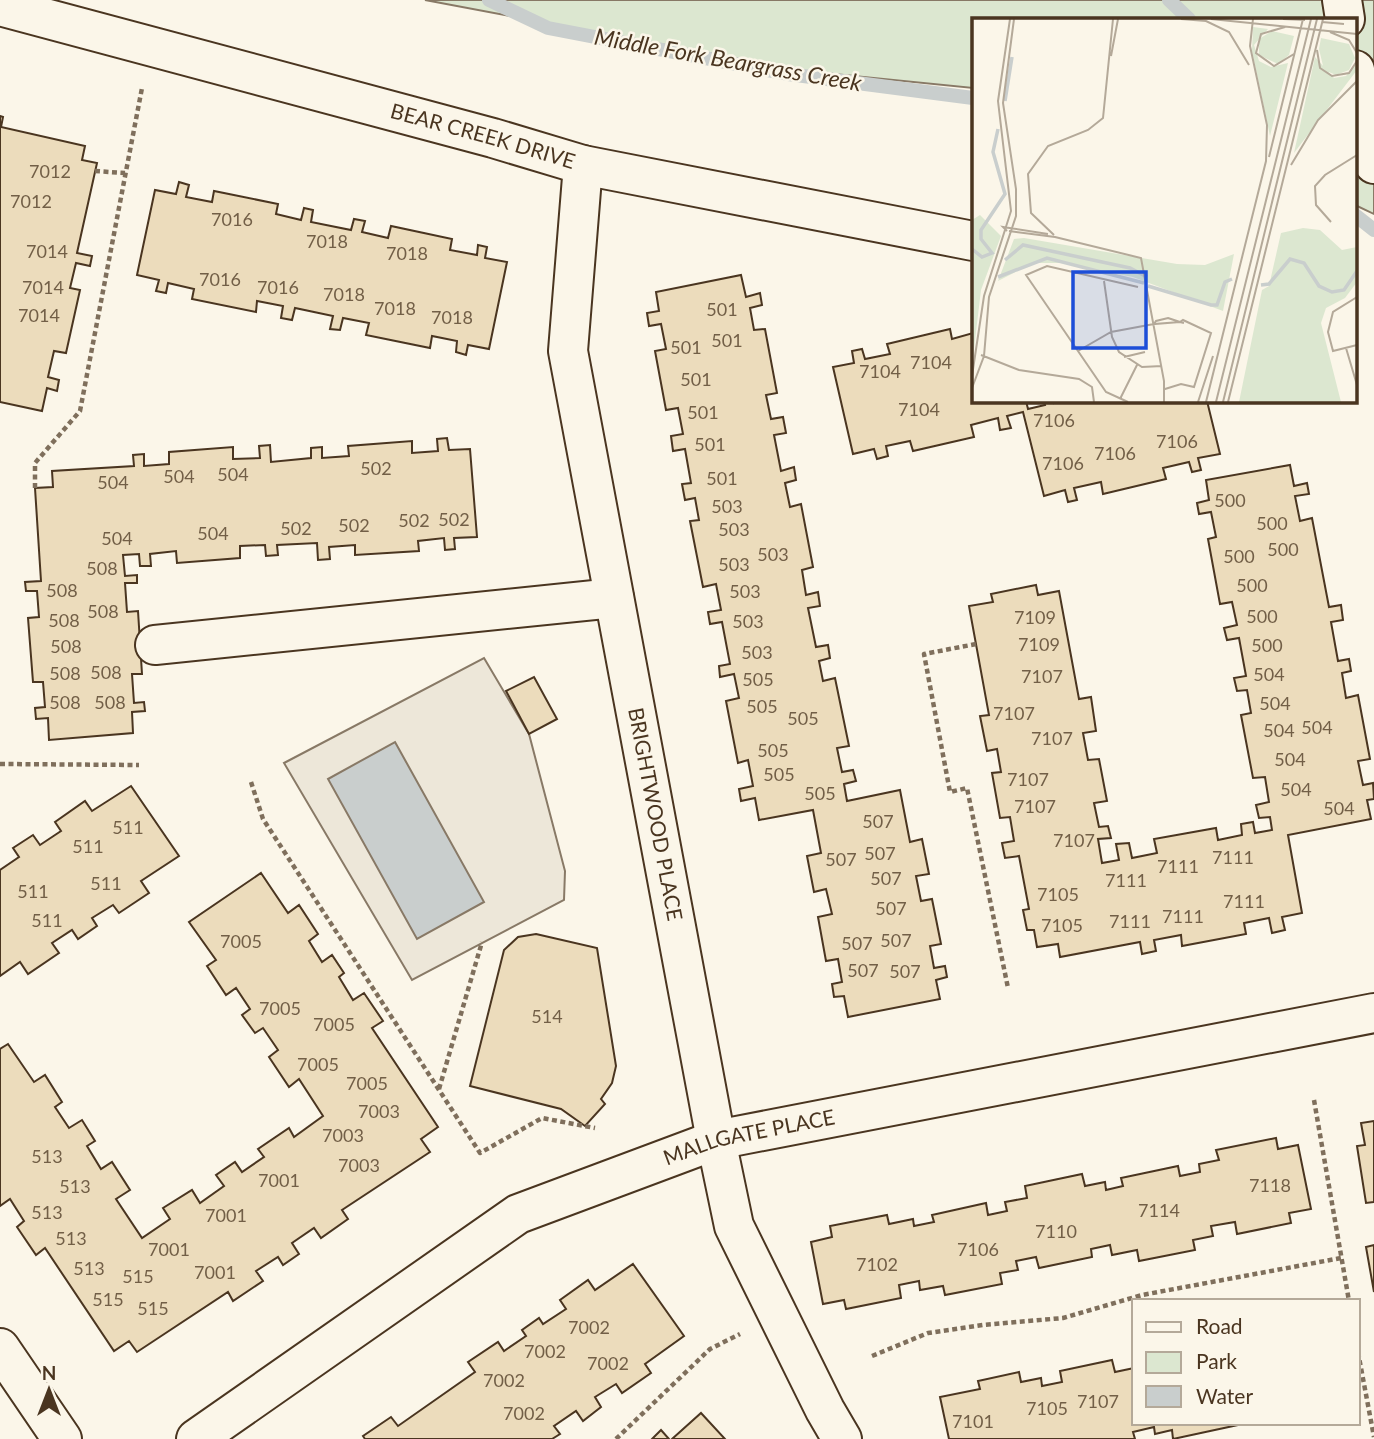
<svg xmlns="http://www.w3.org/2000/svg" width="1374" height="1439" font-family="Lato,sans-serif">
<rect width="100%" height="100%" fill="#fbf6e9"/>
<polygon fill="#dce7d0" stroke="#887966" stroke-width="2" points="425,0 1374,0 1374,214 1355,205 1355,19 973,19 973,88 804,71"/>
<polygon fill="#ede7d9" stroke="#887966" stroke-width="2" points="484,658 529,734 565,871 564,900 412,980 284,763"/>
<polygon fill="#c9cecd" stroke="#887966" stroke-width="2" points="395,742 484,902 417,939 328,779"/>
<g fill="none" stroke-linecap="round" stroke-linejoin="round">
<g stroke="#c9cecd" stroke-width="14">
<polyline points="489,0 548,28 788,74 973,98"/>
<polyline points="1169,0 1189,19"/>
<polyline points="1355,215 1374,230"/>
</g>
</g>
<g fill="#ecdcbc" stroke="#4a3520" stroke-width="2">
<polygon points="0,116 3,117 1,127 85,146 82,160 97,163 77,253 92,256 90,266 76,263 70,288 80,290 66,353 54,351 48,377 59,380 57,391 47,388 42,411 0,402"/>
<polygon points="179,182 189,185 186,197 212,202 214,191 278,204 276,214 301,220 304,208 313,210 311,222 351,230 354,219 365,221 362,232 388,238 391,226 452,239 450,250 477,255 478,245 487,247 485,258 507,262 489,349 468,345 466,355 456,352 457,341 432,336 430,348 366,335 369,323 343,318 340,330 330,329 333,316 295,308 292,320 281,318 283,306 257,301 256,312 192,299 194,289 168,283 166,293 156,291 159,280 137,275 155,190 176,194"/>
<polygon points="741,275 746,297 760,293 762,305 750,308 754,330 765,329 777,393 766,395 771,419 783,417 786,433 774,435 781,471 794,467 796,480 785,483 790,507 801,504 813,567 802,570 806,595 818,592 820,606 808,608 816,647 828,645 830,658 819,661 823,681 835,678 849,746 837,748 842,772 853,770 856,781 844,784 847,801 900,790 910,842 922,839 929,874 916,876 921,901 932,899 941,944 930,946 934,968 945,966 947,977 936,980 940,999 848,1017 844,996 834,997 832,984 842,982 838,959 826,961 818,917 832,914 826,889 814,892 807,856 821,853 813,810 759,820 755,798 741,801 739,789 753,786 748,760 738,763 726,701 739,698 734,674 720,677 719,666 730,664 722,622 710,624 708,612 721,610 716,584 703,587 690,521 699,520 695,498 685,500 682,484 691,483 685,449 673,451 671,436 683,434 678,408 666,410 655,351 666,349 661,324 649,326 647,313 659,311 656,292"/>
<polygon points="950,329 952,339 973,333 973,401 1026,401 1028,409 1045,405 1044,401 1053,401 1054,403 1063,401 1207,401 1220,454 1198,458 1201,470 1192,472 1189,462 1163,468 1166,479 1103,494 1101,482 1074,488 1077,500 1068,502 1065,490 1044,496 1023,412 1007,416 1011,428 1000,430 998,418 971,425 974,437 913,451 910,441 886,446 888,456 877,459 874,449 853,454 833,367 854,363 852,351 862,349 865,359 890,354 887,344"/>
<polygon points="447,438 449,450 470,449 477,537 454,538 455,549 445,550 444,538 418,541 419,551 355,555 355,545 329,547 330,559 318,560 317,543 277,545 278,555 266,556 265,545 240,546 240,558 177,563 176,551 150,554 151,566 140,566 139,554 123,555 125,576 137,575 137,583 125,583 127,612 138,611 142,674 132,674 134,703 144,702 145,711 132,712 133,733 49,740 48,718 36,719 35,708 45,707 43,682 33,682 28,618 39,617 37,591 26,591 25,582 41,581 35,488 53,487 52,471 134,466 133,455 144,454 144,466 169,464 169,452 233,447 233,459 260,458 259,446 270,445 271,462 311,458 311,448 322,447 322,458 349,456 348,446 412,441 412,453 438,451 437,439"/>
<polygon points="1290,465 1294,486 1307,483 1309,494 1295,496 1300,521 1312,518 1329,607 1341,605 1343,620 1331,622 1338,661 1349,659 1351,671 1342,673 1346,698 1358,695 1370,759 1358,761 1363,785 1373,783 1374,799 1367,800 1371,819 1288,835 1302,913 1282,917 1285,930 1272,933 1269,918 1244,923 1246,934 1182,946 1181,935 1154,940 1156,951 1142,954 1140,942 1060,957 1058,944 1037,947 1034,930 1027,930 1023,910 1029,909 1019,856 1005,858 1002,843 1014,841 1010,817 1000,818 992,773 1001,772 997,749 987,751 980,716 989,715 969,606 993,602 991,594 1036,585 1038,595 1059,591 1079,699 1091,697 1096,731 1083,733 1088,760 1099,759 1107,801 1094,803 1099,827 1108,826 1111,838 1098,839 1102,863 1119,860 1116,844 1129,843 1132,858 1157,853 1154,839 1216,828 1218,840 1242,835 1241,824 1253,822 1255,833 1272,830 1270,817 1259,818 1256,805 1269,802 1265,777 1253,778 1241,715 1251,713 1247,690 1237,691 1234,678 1246,676 1239,638 1227,640 1224,628 1237,625 1232,602 1220,604 1208,539 1216,537 1211,512 1199,514 1197,503 1209,500 1206,480"/>
<polygon points="534,677 557,719 529,734 506,691"/>
<polygon points="131,786 179,856 141,881 149,893 119,913 113,905 92,918 97,926 78,939 72,930 52,943 59,953 28,974 20,962 0,976 0,870 19,857 13,848 33,835 40,845 61,831 55,822 85,801 92,811"/>
<polygon points="261,873 288,913 299,905 318,934 309,941 322,962 332,955 344,973 339,977 353,1000 364,993 383,1021 372,1028 438,1127 421,1139 430,1152 342,1210 348,1219 321,1238 314,1228 292,1243 299,1254 283,1265 278,1257 256,1271 263,1281 233,1301 228,1292 137,1352 129,1341 114,1351 45,1248 36,1255 17,1227 24,1221 10,1199 0,1206 0,1049 8,1044 34,1082 45,1075 62,1102 55,1107 69,1128 82,1120 95,1141 87,1146 101,1169 112,1162 130,1190 116,1199 142,1238 170,1219 163,1208 192,1190 200,1203 224,1186 216,1175 235,1162 242,1172 264,1157 258,1149 289,1128 294,1137 323,1116 299,1079 289,1087 269,1057 278,1050 263,1028 255,1033 242,1015 250,1009 236,988 226,995 207,966 216,960 189,922"/>
<polygon points="536,934 597,948 616,1066 612,1083 601,1099 605,1104 585,1126 561,1109 470,1086 504,950 518,937"/>
<polygon points="1374,1121 1374,1202 1366,1203 1357,1146 1365,1145 1361,1123"/>
<polygon points="1276,1138 1278,1149 1298,1145 1311,1209 1289,1213 1291,1223 1237,1234 1235,1222 1211,1226 1213,1236 1193,1240 1195,1250 1139,1261 1137,1250 1112,1255 1110,1245 1091,1249 1092,1257 1039,1268 1036,1257 1016,1261 1018,1270 1000,1273 1002,1284 945,1295 943,1286 920,1290 919,1281 899,1285 901,1298 846,1309 844,1300 823,1304 811,1242 832,1237 830,1226 887,1215 889,1224 913,1219 914,1226 934,1222 932,1215 986,1203 988,1215 1007,1211 1005,1202 1027,1198 1025,1186 1082,1174 1085,1186 1105,1182 1106,1190 1123,1186 1121,1178 1178,1166 1180,1176 1200,1172 1199,1164 1219,1160 1216,1150"/>
<polygon points="1374,1245 1374,1292 1366,1247"/>
<polygon points="633,1264 684,1336 645,1364 651,1373 622,1393 616,1384 595,1397 601,1407 583,1421 576,1411 554,1426 560,1434 552,1439 365,1439 363,1436 391,1417 398,1426 475,1372 468,1362 498,1342 504,1351 526,1336 522,1330 539,1318 543,1324 566,1309 560,1300 588,1280 595,1290"/>
<polygon points="1112,1360 1115,1372 1134,1368 1134,1423 1238,1425 1173,1439 1172,1430 1155,1434 1154,1427 1133,1432 1135,1439 949,1439 940,1397 980,1389 978,1381 1019,1372 1021,1382 1041,1378 1042,1386 1062,1382 1060,1371"/>
<polygon points="701,1413 725,1439 672,1439"/>
<polygon points="661,1430 669,1439 652,1439"/>
</g>
<g fill="none" stroke-linecap="round" stroke-linejoin="round">
<g stroke="#4a3520" stroke-width="42">
<g id="minor">
<polyline points="1342,0 1345,19"/>
<path id="s1" d="M0 6 493 138 583 165 973 241"/>
<polyline points="1355,70 1374,164"/>
<path id="s2" d="M583 165 568 351 716 1140 734 1226 825 1410 842 1439"/>
<polyline points="155,645 614,598"/>
<polyline points="0,1348 62,1439"/>
<path id="s3" d="M196 1439 518 1214 716 1140 1374 1013"/>
</g>
</g>
<g stroke="#7f6f5c" stroke-width="4.5" stroke-dasharray="5 3.5" stroke-linecap="butt">
<polyline points="95,171 125,173"/>
<polyline points="35,488 35,463 80,411 142,88"/>
<polyline points="976,644 924,654 950,792 967,788 1008,988"/>
<polyline points="0,764 139,765"/>
<polyline points="251,782 263,819 480,1153 542,1118 595,1128"/>
<polyline points="439,1089 482,942"/>
<polyline points="1314,1100 1349,1301"/>
<polyline points="1358,1352 1374,1437"/>
<polyline points="872,1356 928,1333 983,1325 1063,1318 1142,1295 1341,1258"/>
<polyline points="616,1439 710,1349 740,1334"/>
</g>
<use href="#minor" stroke="#fbf6e9" stroke-width="38"/>
</g>
<g text-anchor="middle" stroke-width="5" stroke-linejoin="round" paint-order="stroke">
<g font-size="18" fill="#725f47">
<text x="50" y="178">7012</text>
<text x="31" y="208">7012</text>
<text x="232" y="226">7016</text>
<text x="327" y="248">7018</text>
<text x="47" y="258">7014</text>
<text x="407" y="260">7018</text>
<text x="220" y="286">7016</text>
<text x="43" y="294">7014</text>
<text x="278" y="294">7016</text>
<text x="344" y="301">7018</text>
<text x="395" y="315">7018</text>
<text x="722" y="316">501</text>
<text x="39" y="322">7014</text>
<text x="452" y="324">7018</text>
<text x="727" y="347">501</text>
<text x="686" y="354">501</text>
<text x="931" y="369">7104</text>
<text x="880" y="378">7104</text>
<text x="696" y="386">501</text>
<text x="919" y="416">7104</text>
<text x="703" y="419">501</text>
<text x="1054" y="427">7106</text>
<text x="1177" y="448">7106</text>
<text x="710" y="451">501</text>
<text x="1115" y="460">7106</text>
<text x="1063" y="470">7106</text>
<text x="376" y="475">502</text>
<text x="233" y="481">504</text>
<text x="179" y="483">504</text>
<text x="722" y="485">501</text>
<text x="113" y="489">504</text>
<text x="1230" y="507">500</text>
<text x="727" y="513">503</text>
<text x="454" y="526">502</text>
<text x="414" y="527">502</text>
<text x="1272" y="530">500</text>
<text x="354" y="532">502</text>
<text x="296" y="535">502</text>
<text x="734" y="536">503</text>
<text x="213" y="540">504</text>
<text x="117" y="545">504</text>
<text x="1283" y="556">500</text>
<text x="773" y="561">503</text>
<text x="1239" y="563">500</text>
<text x="734" y="571">503</text>
<text x="102" y="575">508</text>
<text x="1252" y="592">500</text>
<text x="62" y="597">508</text>
<text x="745" y="598">503</text>
<text x="103" y="618">508</text>
<text x="1262" y="623">500</text>
<text x="1035" y="624">7109</text>
<text x="64" y="627">508</text>
<text x="748" y="628">503</text>
<text x="1039" y="651">7109</text>
<text x="1267" y="652">500</text>
<text x="66" y="653">508</text>
<text x="757" y="659">503</text>
<text x="106" y="679">508</text>
<text x="65" y="680">508</text>
<text x="1269" y="681">504</text>
<text x="1042" y="683">7107</text>
<text x="758" y="686">505</text>
<text x="65" y="709">508</text>
<text x="110" y="709">508</text>
<text x="1275" y="710">504</text>
<text x="762" y="713">505</text>
<text x="1014" y="720">7107</text>
<text x="803" y="725">505</text>
<text x="1317" y="734">504</text>
<text x="1279" y="737">504</text>
<text x="1052" y="745">7107</text>
<text x="773" y="757">505</text>
<text x="1290" y="766">504</text>
<text x="779" y="781">505</text>
<text x="1028" y="786">7107</text>
<text x="1296" y="796">504</text>
<text x="820" y="800">505</text>
<text x="1035" y="813">7107</text>
<text x="1339" y="815">504</text>
<text x="878" y="828">507</text>
<text x="128" y="834">511</text>
<text x="1074" y="847">7107</text>
<text x="88" y="853">511</text>
<text x="880" y="860">507</text>
<text x="1233" y="864">7111</text>
<text x="841" y="866">507</text>
<text x="1178" y="873">7111</text>
<text x="886" y="885">507</text>
<text x="1126" y="887">7111</text>
<text x="106" y="890">511</text>
<text x="33" y="898">511</text>
<text x="1058" y="901">7105</text>
<text x="1244" y="908">7111</text>
<text x="891" y="915">507</text>
<text x="1183" y="923">7111</text>
<text x="47" y="927">511</text>
<text x="1130" y="928">7111</text>
<text x="1062" y="932">7105</text>
<text x="896" y="947">507</text>
<text x="241" y="948">7005</text>
<text x="857" y="950">507</text>
<text x="863" y="977">507</text>
<text x="905" y="978">507</text>
<text x="280" y="1015">7005</text>
<text x="547" y="1023">514</text>
<text x="334" y="1031">7005</text>
<text x="318" y="1071">7005</text>
<text x="367" y="1090">7005</text>
<text x="379" y="1118">7003</text>
<text x="343" y="1142">7003</text>
<text x="47" y="1163">513</text>
<text x="359" y="1172">7003</text>
<text x="279" y="1187">7001</text>
<text x="1270" y="1192">7118</text>
<text x="75" y="1193">513</text>
<text x="1159" y="1217">7114</text>
<text x="47" y="1219">513</text>
<text x="226" y="1222">7001</text>
<text x="1056" y="1238">7110</text>
<text x="71" y="1245">513</text>
<text x="169" y="1256">7001</text>
<text x="978" y="1256">7106</text>
<text x="877" y="1271">7102</text>
<text x="89" y="1275">513</text>
<text x="215" y="1279">7001</text>
<text x="138" y="1283">515</text>
<text x="108" y="1306">515</text>
<text x="153" y="1315">515</text>
<text x="589" y="1334">7002</text>
<text x="545" y="1358">7002</text>
<text x="608" y="1370">7002</text>
<text x="504" y="1387">7002</text>
<text x="1098" y="1408">7107</text>
<text x="1047" y="1415">7105</text>
<text x="524" y="1420">7002</text>
<text x="973" y="1428">7101</text>
</g>
<g font-size="21" fill="#4a3520" stroke="#fbf6e9">
<text dy="7" stroke="none"><textPath href="#s1" startOffset="500">BEAR CREEK DRIVE</textPath></text>
<text dy="7" stroke="none"><textPath href="#s2" startOffset="658">BRIGHTWOOD PLACE</textPath></text>
<text dy="7" stroke="none"><textPath href="#s3" startOffset="637">MALLGATE PLACE</textPath></text>
</g>
<g font-size="23" font-style="italic" fill="#4a3520" stroke="#fbf6e9">
<text transform="translate(728 60) rotate(10)" y="8">Middle Fork Beargrass Creek</text>
</g>
</g>
<g transform="translate(972 18)">
<rect width="385" height="385" fill="#fbf6e9"/>
<path d="M281 9 296 11 282 27 287 43 299 49 316 45 298 118 280 33ZM300 13 322 18 317 37 306 46 287 37V21ZM349 20 377 26 383 40 377 52 364 57 352 52 347 31ZM343 39 362 60 374 58 385 45V52L322 135ZM8 197 29 218 9 272 0 347V202ZM331 210 348 212 370 232 385 229V264L373 280 354 290 349 305 369 384H267L290 272 297 268 309 215ZM52 220 205 246 233 247 262 236 251 293 161 259 90 245H61L26 263 42 221Z" fill="#dce7d0"/>
<path fill="none" stroke="#c9cecd" stroke-width="3.5" d="M33 83 40 39M0 231 10 239 20 235 9 221V212L33 176 21 134 26 111M33 242 51 227 158 250 175 259M26 259 75 240 172 265M289 267 297 266 318 241 332 245 347 268 360 274 372 272 385 253M176 268 239 287H245L253 264 260 261"/>
<path fill="none" stroke="#b4a999" stroke-width="2" d="M209 1 234 3 257 14 277 47M239 1 385 16M311 1 333 2M350 4 372 6M313 9 289 16 284 35 302 48 322 36M358 14 377 22 385 35M345 32 348 50 360 58 377 55 385 43M139 38 146 1M297 139 331 1M319 147 346 102 385 63M359 204 344 187 343 168 353 157 385 137M35 213 31 209 76 216M37 213 83 219 169 240 192 363V384M82 217 59 195 56 156 76 128 116 112 131 100 141 1M132 263 140 319 147 334 170 349 190 348M385 279 361 294 356 314 361 333 385 327M196 300 208 304 182 306 184 303ZM374 330 385 367M106 333 139 314 182 306M9 337 47 352 107 361 120 369 122 384M152 339 173 334M0 358 12 278 39 193 26 83 38 1M0 370 12 338 17 279 44 198V171L31 85 42 1M193 371 209 366 222 369 239 315 211 302 208 304 212 305M148 381 165 347M156 384 134 374 54 257 75 248 166 269M226 384 241 338M234 384 294 143 295 107 278 28 281 1M244 384 339 1M251 384 345 1M256 384 351 1"/>
<path fill="#1d4ed8" fill-opacity="0.15" stroke="#1d4ed8" stroke-width="3.5" d="M101 254H174V330H101Z"/>
<rect width="385" height="385" fill="none" stroke="#4a3520" stroke-width="3.5"/>
</g>
<rect x="1132" y="1299" width="228" height="126" fill="#fbf6e9" stroke="#b4a999" stroke-width="2"/>
<rect x="1146" y="1322" width="35" height="10" fill="#fbf6e9" stroke="#b4a999" stroke-width="2"/>
<text x="1196" y="1334" font-size="21" fill="#4a3520">Road</text>
<rect x="1146" y="1352" width="35" height="21" fill="#dce7d0" stroke="#b4a999" stroke-width="2"/>
<text x="1196" y="1369" font-size="21" fill="#4a3520">Park</text>
<rect x="1146" y="1386" width="35" height="21" fill="#c9cecd" stroke="#b4a999" stroke-width="2"/>
<text x="1196" y="1404" font-size="21" fill="#4a3520">Water</text>
<g transform="translate(49 1390)" stroke="#fbf6e9" stroke-width="5" paint-order="stroke">
<path d="M0-5L12 26L0 18L-12 26Z" fill="#4a3520"/>
<text y="-10" font-size="19" font-weight="bold" text-anchor="middle" fill="#4a3520">N</text>
</g>
</svg>
